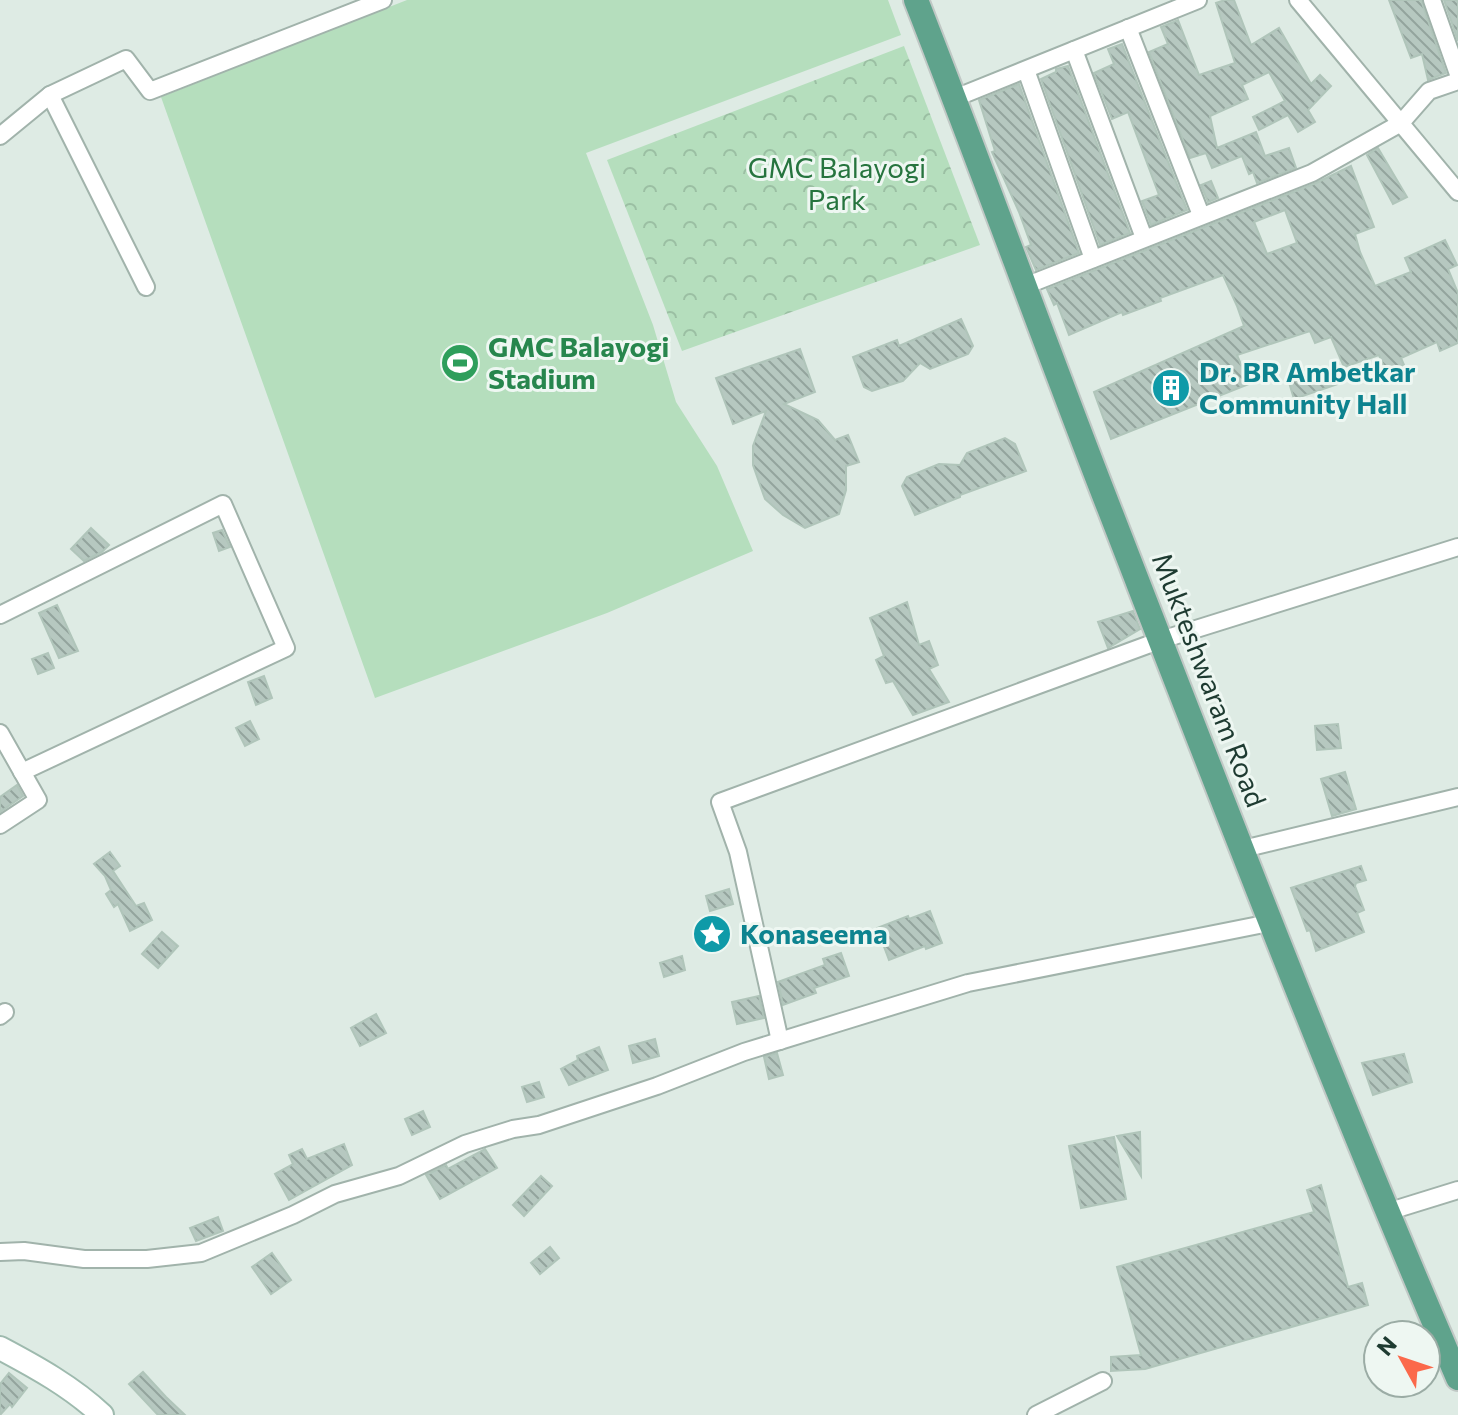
<svg xmlns="http://www.w3.org/2000/svg" width="1458" height="1415" font-family="Commissioner,sans-serif">
<defs>
<pattern id="park-crowns" width="20" height="18" patternUnits="userSpaceOnUse" patternTransform="scale(2)"><rect width="20" height="18" fill="#b5debd"/><path d="M2 6a3 3 0 1 1 6 0M12 15a3 3 0 1 1 6 0" fill="none" stroke="#9bbfa3"/></pattern>
<pattern id="building-back-hatch" width="6" height="6" patternUnits="userSpaceOnUse" patternTransform="scale(2)"><rect width="6" height="6" fill="#b6c8c0"/><path d="M-1 5l2 2M0 0l6 6M5-1l2 2" fill="none" stroke="#93a49d"/></pattern>
</defs>
<rect width="100%" height="100%" fill="#deebe4"/>
<polygon fill="url(#park-crowns)" points="904,46 980,245 682,351 607,160"/>
<polygon fill="#b5debd" points="407,0 888,0 901,35 586,153 653,325 676,402 717,466 753,551 607,613 375,698 161,97"/>
<g fill="url(#building-back-hatch)" stroke="#b0c5ba" stroke-width="2" fill-rule="evenodd">
<polygon points="1225,0 1234,0 1251,45 1279,28 1311,84 1320,75 1331,86 1308,110 1315,122 1298,132 1288,115 1259,130 1253,117 1285,101 1269,72 1242,85 1248,99 1210,116 1217,148 1256,132 1265,156 1289,148 1296,168 1257,183 1253,172 1249,174 1242,156 1212,168 1206,153 1190,158 1149,52 1168,44 1161,27 1178,20 1199,75 1235,63 1216,3"/>
<polygon points="1389,0 1421,0 1446,73 1428,80 1422,54 1411,58"/>
<polygon points="1444,0 1458,0 1458,41"/>
<polygon points="1122,44 1187,210 1151,225 1142,201 1159,195 1128,112 1112,119 1094,73 1114,64 1108,49"/>
<polygon points="1068,66 1130,233 1100,245 1041,79 1056,72 1056,69"/>
<polygon points="1019,84 1079,253 1036,270 1026,247 1031,245 1019,212 992,152 995,151 979,100"/>
<polygon points="1378,148 1407,197 1393,204 1367,155"/>
<path d="M1351 166 1374 227 1355 234 1360 252 1375 286 1411 272 1405 258 1445 240 1457 265 1448 269 1458 293V343L1440 351 1437 342 1401 358 1404 365 1386 372 1379 355 1344 367 1331 337 1315 343 1310 331 1237 355 1249 384 1111 439 1094 392 1244 326 1237 306 1223 275 1160 298 1161 301 1123 315 1122 312 1069 335 1057 303 1054 305 1047 289 1316 183ZM1285 210 1297 243 1267 254 1254 222Z"/>
<polygon points="1211,181 1218,198 1208,202 1201,185"/>
<polygon points="961,319 973,346 968,354 930,369 920,363 903,381 872,391 864,387 853,357 897,340 899,346"/>
<polygon points="800,349 815,392 784,404 818,420 835,440 848,435 859,462 846,466 846,490 839,514 805,528 783,515 765,499 753,465 753,446 766,411 733,424 716,378"/>
<polygon points="1337,364 1344,382 1294,399 1287,376 1307,370 1309,375"/>
<polygon points="1005,438 1015,444 1026,471 960,495 960,497 915,515 902,486 907,477 939,464 960,465 967,453"/>
<polygon points="91,528 109,545 102,552 84,561 71,549"/>
<polygon points="222,530 230,547 219,551 213,533"/>
<polygon points="907,602 919,645 929,641 938,665 929,669 949,702 913,715 893,681 886,683 876,660 884,656 870,618"/>
<polygon points="57,605 78,651 59,658 39,613"/>
<polygon points="1133,611 1140,629 1108,648 1098,622"/>
<polygon points="48,653 54,668 38,674 32,659"/>
<polygon points="264,676 272,698 256,705 248,682"/>
<polygon points="250,721 259,739 245,746 236,728"/>
<polygon points="1338,724 1341,748 1317,750 1315,726"/>
<polygon points="1345,772 1356,809 1332,816 1321,779"/>
<polygon points="17,785 23,796 0,812 0,797"/>
<polygon points="110,852 120,866 113,871 136,906 144,903 152,920 130,931 118,904 114,907 106,894 111,890 105,876 94,864"/>
<polygon points="1361,866 1366,880 1356,883 1355,886 1364,910 1357,913 1364,932 1316,951 1310,930 1307,931 1291,888"/>
<polygon points="729,889 733,904 710,911 706,896"/>
<polygon points="930,911 942,943 926,949 925,946 889,960 877,928 908,916 909,919"/>
<polygon points="162,932 178,946 158,968 142,954"/>
<polygon points="841,953 849,976 814,988 816,993 783,1005 778,982 825,965 823,959"/>
<polygon points="682,956 685,970 664,977 660,963"/>
<polygon points="759,996 764,1018 737,1024 732,1002"/>
<polygon points="376,1014 386,1033 360,1046 351,1028"/>
<polygon points="655,1039 659,1056 633,1063 629,1046"/>
<polygon points="599,1047 608,1070 569,1085 561,1069 578,1060 577,1056"/>
<polygon points="777,1053 783,1075 769,1079 764,1057"/>
<polygon points="1404,1054 1412,1082 1373,1095 1362,1063"/>
<polygon points="539,1082 544,1097 527,1102 522,1087"/>
<polygon points="423,1111 430,1127 412,1135 405,1119"/>
<polygon points="1140,1132 1141,1176 1117,1136"/>
<polygon points="1114,1137 1126,1199 1081,1208 1069,1146"/>
<polygon points="344,1144 352,1165 289,1200 275,1174 293,1164 289,1155 302,1149 307,1159"/>
<polygon points="485,1149 497,1168 440,1199 426,1175 446,1165 448,1169"/>
<polygon points="541,1176 552,1186 524,1216 513,1205"/>
<polygon points="1321,1185 1348,1287 1362,1283 1368,1305 1145,1369 1111,1371 1111,1357 1141,1355 1117,1267 1314,1212 1307,1190"/>
<polygon points="218,1217 223,1231 196,1241 190,1228"/>
<polygon points="550,1247 559,1258 540,1274 531,1263"/>
<polygon points="272,1253 291,1280 271,1294 252,1267"/>
<polygon points="143,1372 166,1397 185,1415 158,1415 129,1384"/>
<polygon points="9,1373 27,1388 12,1407 10,1404 0,1415 0,1384"/>
</g>
<g fill="none" stroke-linecap="round" stroke-linejoin="round">
<g stroke="#a1b3ab" stroke-width="20">
<g id="minor">
<polyline points="1298,0 1458,192"/>
<polyline points="1432,0 1458,74"/>
<polyline points="1128,28 1201,215"/>
<polyline points="1074,50 1144,238"/>
<polyline points="1026,70 1093,259"/>
<polyline points="50,95 146,287"/>
<polyline points="955,98 1198,0"/>
<polyline points="0,136 50,95 126,59 150,91 383,0"/>
<polyline points="1025,286 1312,173 1401,123 1429,91 1458,81"/>
<polyline points="0,615 223,504 286,648 22,772"/>
<polyline points="0,733 38,800 0,825"/>
<polyline points="1243,849 1458,797"/>
<polyline points="0,1016 5,1012"/>
<polyline points="780,1041 738,852 720,802 1161,640 1458,547"/>
<polyline points="1387,1212 1458,1190"/>
<polyline points="0,1252 24,1251 84,1259 147,1259 201,1253 293,1215 335,1194 399,1176 465,1144 513,1129 539,1125 657,1086 744,1052 841,1022 968,983 1269,923"/>
<polyline points="1036,1415 1103,1381"/>
</g>
</g>
<g stroke="#9ebaae" stroke-width="26">
<path id="secondary" d="M0 1348C36 1367 72 1387 102 1415"/>
</g>
<g stroke="#c0c8c5" stroke-width="28">
<path id="primary" d="M916 0C982 168 1043 339 1109 508 1222 799 1334 1091 1458 1378"/>
</g>
<use href="#minor" stroke="#fff" stroke-width="16"/>
<use href="#secondary" stroke="#fff" stroke-width="22"/>
<use href="#primary" stroke="#5fa38c" stroke-width="24"/>
</g>
<defs>
<g id="stadium-disc" transform="scale(2)"><circle r="9.5" fill="#2e9e5b" stroke="#eef7f2"/><path d="M0-5a6.5 5 0 1 0 0 10a6.5 5 0 1 0 0-10ZM-3.5-1.8h7v3.6h-7Z" fill="#fff"/></g>
<g id="building-disc" transform="scale(2)"><circle r="9.5" fill="#0f9aa8" stroke="#eef7f2"/><path d="M-4-6H4V6H1V3H-1V6H-4ZM-2.5-4.3h1.7v1.8h-1.7ZM.8-4.3h1.7v1.8H.8ZM-2.5-1h1.7V.8h-1.7ZM.8-1h1.7V.8H.8Z" fill="#fff"/></g>
<g id="sight-disc" transform="scale(2)"><circle r="9.5" fill="#0f9aa8" stroke="#eef7f2"/><path d="M0-6L1.8-2.2L6-1.7L2.9 1.2L3.7 5.4L0 3.3L-3.7 5.4L-2.9 1.2L-6-1.7L-1.8-2.2Z" fill="#fff"/></g>
</defs>
<g fill-rule="evenodd">
<use href="#stadium-disc" x="460" y="363"/>
<use href="#building-disc" x="1171" y="388"/>
<use href="#sight-disc" x="712" y="934"/>
</g>
<g text-anchor="middle" stroke-width="6" stroke-linejoin="round" paint-order="stroke">
<g font-size="28" fill="#26743e" stroke="#eef7f2">
<text x="837" y="178">GMC Balayogi<tspan x="837" dy="32">Park</tspan></text>
</g>
<g font-size="28" font-weight="bold" fill="#27864d" stroke="#eef7f2" text-anchor="start">
<text x="488" y="357">GMC Balayogi<tspan x="488" dy="32">Stadium</tspan></text>
</g>
<g font-size="28" font-weight="bold" fill="#0d838f" stroke="#eef7f2" text-anchor="start">
<text x="1199" y="382">Dr. BR Ambetkar<tspan x="1199" dy="32">Community Hall</tspan></text>
<text x="740" y="944">Konaseema</text>
</g>
<g font-size="28" fill="#1e3b31" stroke="#eef7f2">
<text transform="translate(1209 680) rotate(69)" y="10">Mukteshwaram Road</text>
</g>
</g>
<g transform="translate(1402 1359) rotate(310)"><circle r="38" fill="#eef7f2" stroke="#9baca5" stroke-width="2"/>
<path d="M0-6L14 30L0 20L-14 30Z" fill="#fb694b"/>
<text y="-12" font-size="22" font-weight="bold" text-anchor="middle" fill="#1e3b31">N</text>
</g>
</svg>
